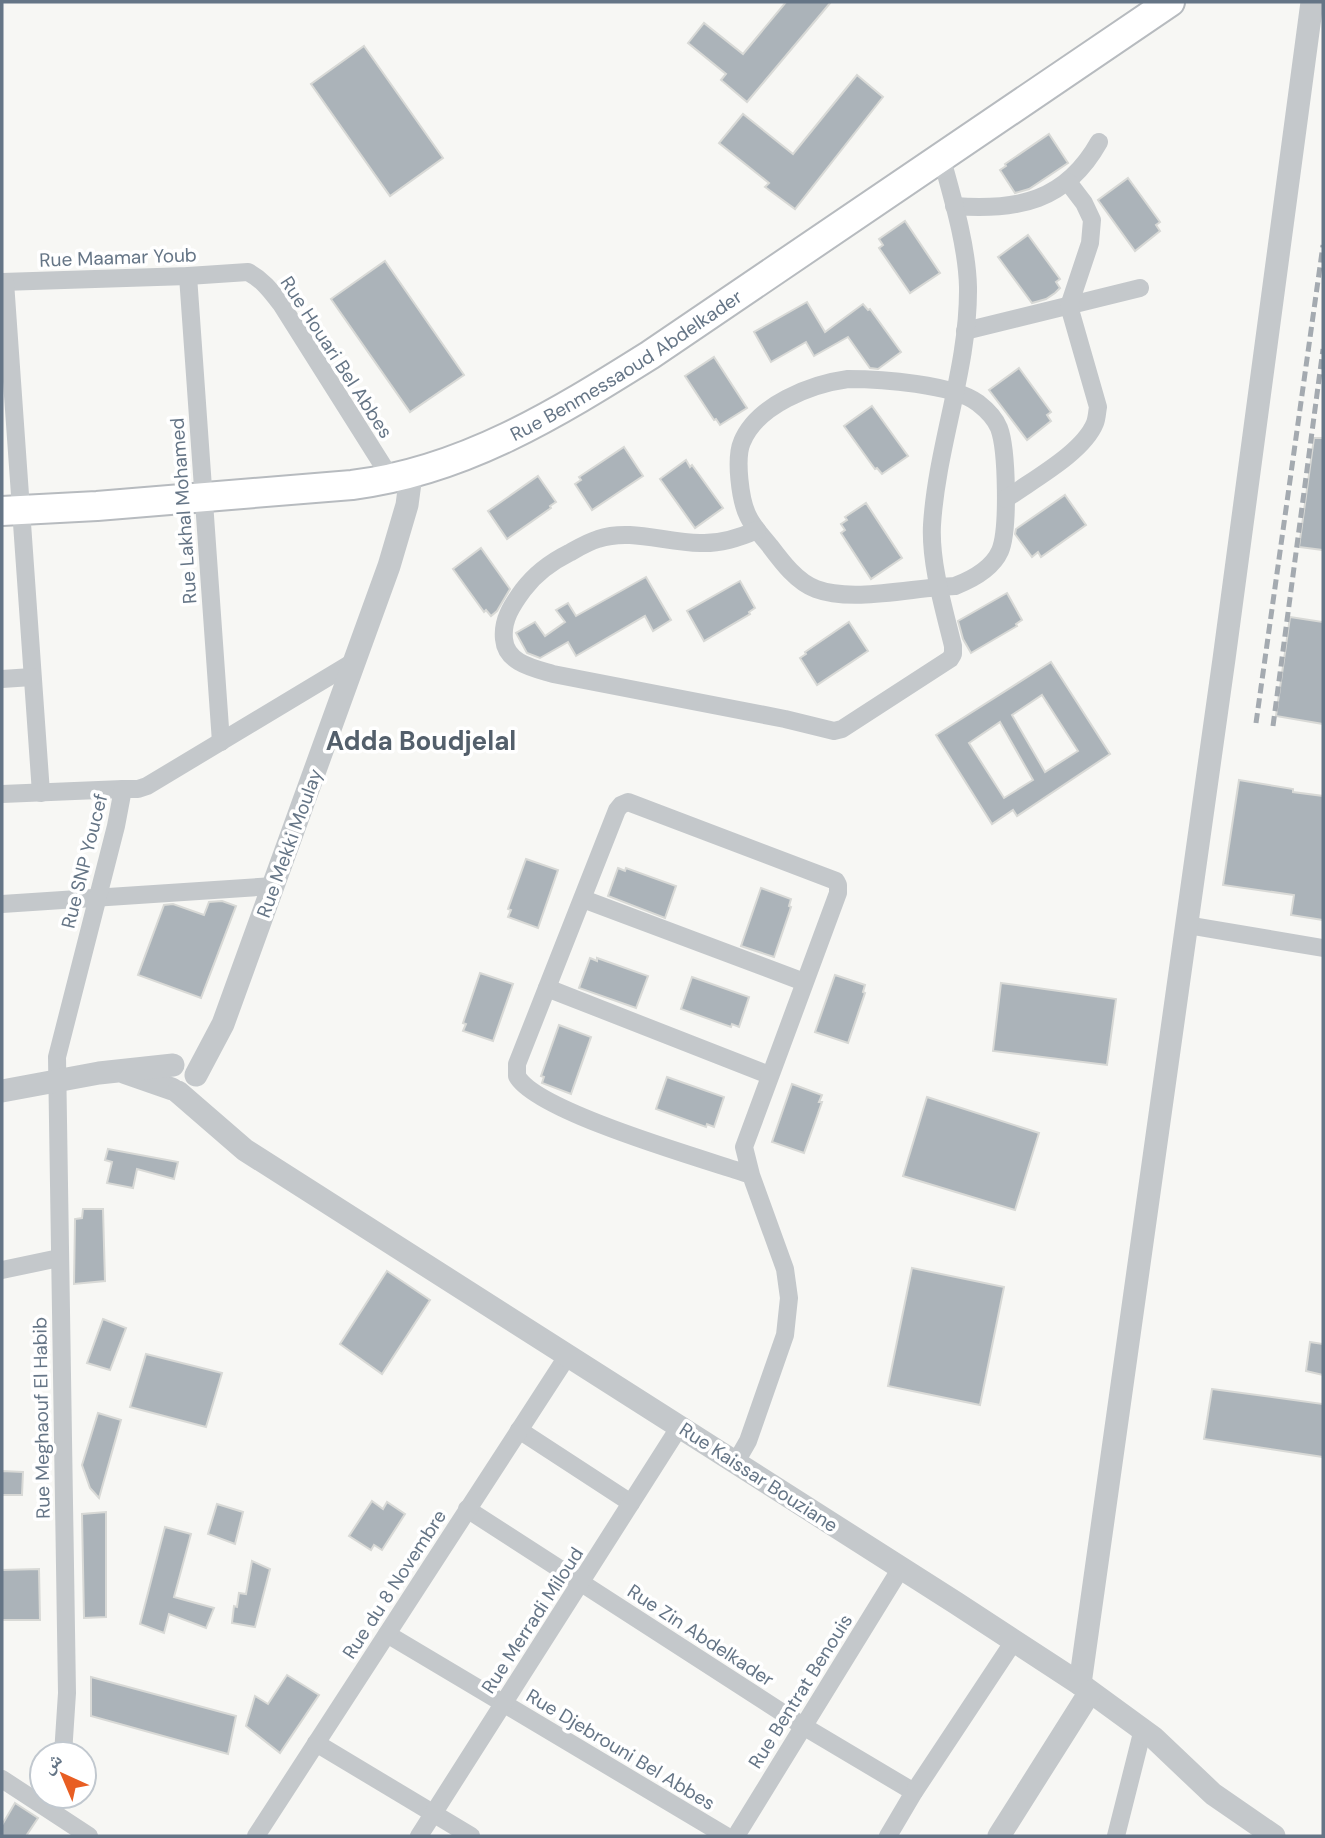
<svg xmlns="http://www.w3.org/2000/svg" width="1325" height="1838" font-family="'DM Sans','Noto Naskh Arabic',sans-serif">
<rect width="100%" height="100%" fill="#f7f7f4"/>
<g fill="#abb3b9" stroke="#d8d9d6" stroke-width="2" fill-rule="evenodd">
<polygon points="786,2 831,2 747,102 721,80 726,74 688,43 704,23 743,54"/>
<polygon points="364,46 443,158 390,196 311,84"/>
<polygon points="857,75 883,97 795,209 765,187 769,183 719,143 743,114 793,154"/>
<polygon points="1049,134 1068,163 1029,189 1015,193 1000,170 1006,166 1005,164"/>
<polygon points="1128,178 1160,222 1156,225 1160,231 1135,251 1098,200"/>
<polygon points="905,221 940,273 910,293 879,248 883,245 879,239"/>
<polygon points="1028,235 1060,279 1056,282 1060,288 1055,293 1046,299 1032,303 998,257"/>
<polygon points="385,261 464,375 410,412 331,299"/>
<polygon points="807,302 825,332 863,304 868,310 870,309 901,352 878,369 870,368 848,337 814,356 806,342 771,362 754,332"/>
<polygon points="714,357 747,408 720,425 716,419 714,420 685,376"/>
<polygon points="1019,368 1051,412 1047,415 1051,421 1027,440 989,390"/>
<polygon points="872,406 908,456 882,474 877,468 875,469 844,426"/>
<polygon points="1314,438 1323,438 1323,550 1299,547"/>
<polygon points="624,447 643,476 592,510 575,484 581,480 579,477"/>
<polygon points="686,460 690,467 692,465 723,508 695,528 660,479"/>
<polygon points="538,476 556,502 550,506 551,508 507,539 488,511"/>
<polygon points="1065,495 1086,525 1041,557 1038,552 1032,557 1015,534 1016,529"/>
<polygon points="866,503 902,558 871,579 841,533 845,530 841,524 847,520 845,517"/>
<polygon points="481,548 510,589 497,611 491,616 486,610 484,612 453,569"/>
<polygon points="646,577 671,620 653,631 645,616 576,656 568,642 540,658 527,653 516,633 535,622 545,636 565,622 556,610 568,603 576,616"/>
<polygon points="740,581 755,608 749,612 750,614 704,641 687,611"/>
<polygon points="1007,593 1022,620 1016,624 1017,626 971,653 963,639 958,621"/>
<polygon points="1290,617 1323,622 1323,724 1276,716"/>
<polygon points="849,622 868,651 817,685 800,658 806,654 805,652"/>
<path d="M1051 662 1110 754 1017 816 1013 810 992 824 936 735ZM1042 695 1078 751 1045 772 1012 715ZM1000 722 1033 780 1004 798 969 743Z"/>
<polygon points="1239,780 1293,789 1293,792 1323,796 1323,920 1291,915 1294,895 1223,885"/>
<polygon points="526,859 558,870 538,928 508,917 511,910 508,909"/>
<polygon points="618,868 625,871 626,868 676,886 665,918 608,896"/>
<polygon points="761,888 791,899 789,906 791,907 774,957 741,946"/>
<polygon points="222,901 236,906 201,998 138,975 164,905 173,904 204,915 209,902"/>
<polygon points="590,958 597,961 597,958 648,976 636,1008 579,988"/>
<polygon points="480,973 513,984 493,1041 463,1031 466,1024 463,1023"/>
<polygon points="835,975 865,985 863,992 865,993 848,1043 815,1032"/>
<polygon points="692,977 749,997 739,1027 732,1024 731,1027 681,1009"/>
<polygon points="1001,983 1116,999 1107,1065 993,1051"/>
<polygon points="559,1025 591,1037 571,1094 542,1083 544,1077 541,1076"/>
<polygon points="667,1077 724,1097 714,1127 707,1124 706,1127 656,1109"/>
<polygon points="792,1084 822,1095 819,1102 822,1102 804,1153 772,1142"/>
<polygon points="927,1097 1039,1133 1015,1210 903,1176"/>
<polygon points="108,1149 178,1162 174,1179 137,1169 133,1188 107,1183 112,1162 105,1160"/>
<polygon points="83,1209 103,1209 105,1281 74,1284 75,1219 82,1218"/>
<polygon points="912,1268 1004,1287 980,1405 888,1386"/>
<polygon points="387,1271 430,1300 382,1374 340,1344"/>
<polygon points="103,1319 126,1328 110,1370 87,1363"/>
<polygon points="1310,1342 1323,1344 1323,1375 1306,1371"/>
<polygon points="146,1354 222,1373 206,1427 130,1407"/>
<polygon points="1212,1389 1323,1404 1323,1457 1204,1439"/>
<polygon points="98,1413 121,1420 99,1498 90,1488 82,1465"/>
<polygon points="2,1471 23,1472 22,1495 2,1495"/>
<polygon points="372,1501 383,1509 387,1502 405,1514 382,1550 374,1545 371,1550 349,1536"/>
<polygon points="217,1504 243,1512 235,1544 208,1534"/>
<polygon points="106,1512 106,1617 84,1618 82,1514"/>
<polygon points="165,1527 191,1534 174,1597 214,1608 206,1628 169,1614 164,1633 140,1624"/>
<polygon points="252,1561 270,1569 255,1627 232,1623 234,1606 237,1607 239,1593 246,1594"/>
<polygon points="39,1569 40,1620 2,1620 2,1570"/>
<polygon points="287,1675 319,1695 280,1753 246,1726 255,1696 268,1704"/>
<polygon points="91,1677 236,1716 228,1754 91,1716"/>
<polygon points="15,1803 38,1818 26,1836 2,1836 2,1825"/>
</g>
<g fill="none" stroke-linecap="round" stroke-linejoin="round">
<g stroke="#b7bbbf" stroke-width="32">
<g id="primary">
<path id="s1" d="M2 511 97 506 352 485C464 471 556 414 650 355L1170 2"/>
</g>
</g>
<g stroke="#c4c8cb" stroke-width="18">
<path d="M954 206C1018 211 1066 201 1099 142"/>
<polyline points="188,276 221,742"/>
<path d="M2 282 188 276 248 272C263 280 271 291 281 304L392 480"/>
<polyline points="5,282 41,793"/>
<polyline points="965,331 1140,288"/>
<path d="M848 379C881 379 953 384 978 403 987 410 995 418 999 428 1007 449 1009 530 1000 551 992 569 973 579 955 586 915 587 853 603 816 589 797 582 782 562 770 546 762 536 753 527 748 516 740 500 735 458 742 442 757 405 811 384 848 379Z"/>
<path d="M1006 499C1032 480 1083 453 1095 423 1097 418 1097 412 1098 407L1069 306 1090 243 1092 220 1084 203 1068 182"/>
<path d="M757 530C739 538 719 544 700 543 666 543 631 528 598 539 588 542 578 548 569 553 551 562 535 574 523 590 512 605 502 620 504 639 506 663 533 668 553 674L785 719 834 731 842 729 950 659 953 654V646C944 609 930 563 932 525 937 445 969 367 968 287 967 245 952 196 941 156"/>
<polyline points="2,679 32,677"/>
<polyline points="2,794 123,789"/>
<polyline points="583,899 804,982"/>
<polyline points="2,904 274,886"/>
<polyline points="1187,925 1323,948"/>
<polyline points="547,988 769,1075"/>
<polyline points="2,1270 59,1258"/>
<polyline points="519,1430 631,1503"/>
<path d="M736 1462 748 1441 785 1335 789 1298 785 1269 751 1175 744 1147 838 893V885L836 881 628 802 621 805 617 810 517 1064V1076C536 1112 707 1160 751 1175"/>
<polyline points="467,1509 803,1726 914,1792"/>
<polyline points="387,1634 726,1836"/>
<polyline points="316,1743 471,1836"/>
<polyline points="63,1754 67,1693 57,1057 116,826 123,789 138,789 147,786 355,661"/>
<polyline points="2,1779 89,1836"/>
<polyline points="256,1836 568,1355"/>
<polyline points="419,1836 680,1426"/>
<polyline points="736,1836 901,1568"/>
<polyline points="888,1836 914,1792 1014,1641"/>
<polyline points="1116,1836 1143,1729"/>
</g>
<g stroke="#c4c8cb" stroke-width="23">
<polyline points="126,1073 172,1089"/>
<polyline points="196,1075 223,1024 389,566 407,505 411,475"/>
<polyline points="2,1091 99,1073 173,1065"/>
<polyline points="178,1092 245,1150 956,1603 1080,1684 1154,1738 1213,1794 1274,1836"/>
<polyline points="1080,1684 1224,659 1312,2"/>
<polyline points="999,1836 1090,1692"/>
</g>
<use href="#primary" stroke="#fff" stroke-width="28"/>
<g stroke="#a4aab0" stroke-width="5" stroke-dasharray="10 5" stroke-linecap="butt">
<polyline points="1256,723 1323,245"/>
<polyline points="1273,726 1323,349"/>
</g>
</g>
<g text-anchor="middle" stroke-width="7" stroke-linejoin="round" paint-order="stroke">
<g font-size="19" fill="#657586" stroke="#fff">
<text transform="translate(118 257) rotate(-2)" y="7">Rue Maamar Youb</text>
<text transform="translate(337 357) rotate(57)" y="7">Rue Houari Bel Abbes</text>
<text dy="7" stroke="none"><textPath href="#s1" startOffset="653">Rue Benmessaoud Abdelkader</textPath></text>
<text transform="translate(183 511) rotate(-94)" y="7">Rue Lakhal Mohamed</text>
<text transform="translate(289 843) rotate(-70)" y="7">Rue Mekki Moulay</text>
<text transform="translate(84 861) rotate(-76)" y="7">Rue SNP Youcef</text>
<text transform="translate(41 1418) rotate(-91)" y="7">Rue Meghaouf El Habib</text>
<text transform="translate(759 1477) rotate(33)" y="7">Rue Kaissar Bouziane</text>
<text transform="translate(394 1584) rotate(-57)" y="7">Rue du 8 Novembre</text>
<text transform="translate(532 1620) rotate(-57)" y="7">Rue Merradi Miloud</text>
<text transform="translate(701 1635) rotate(33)" y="7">Rue Zin Abdelkader</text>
<text transform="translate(800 1691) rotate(-58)" y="7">Rue Bentrat Benouis</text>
<text transform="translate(621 1749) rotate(31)" y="7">Rue Djebrouni Bel Abbes</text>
</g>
<g font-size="26" font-weight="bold" fill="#535f6b" stroke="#fff">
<text x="421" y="750">Adda Boudjelal</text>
</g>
</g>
<rect width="1325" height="1838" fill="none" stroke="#657586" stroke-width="7"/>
<g transform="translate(63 1775) rotate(316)"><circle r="33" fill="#ffffff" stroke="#c1c8cf" stroke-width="2"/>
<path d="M0-5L12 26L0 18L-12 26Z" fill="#e85e23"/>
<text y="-10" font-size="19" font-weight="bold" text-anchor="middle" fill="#657586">ش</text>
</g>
</svg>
